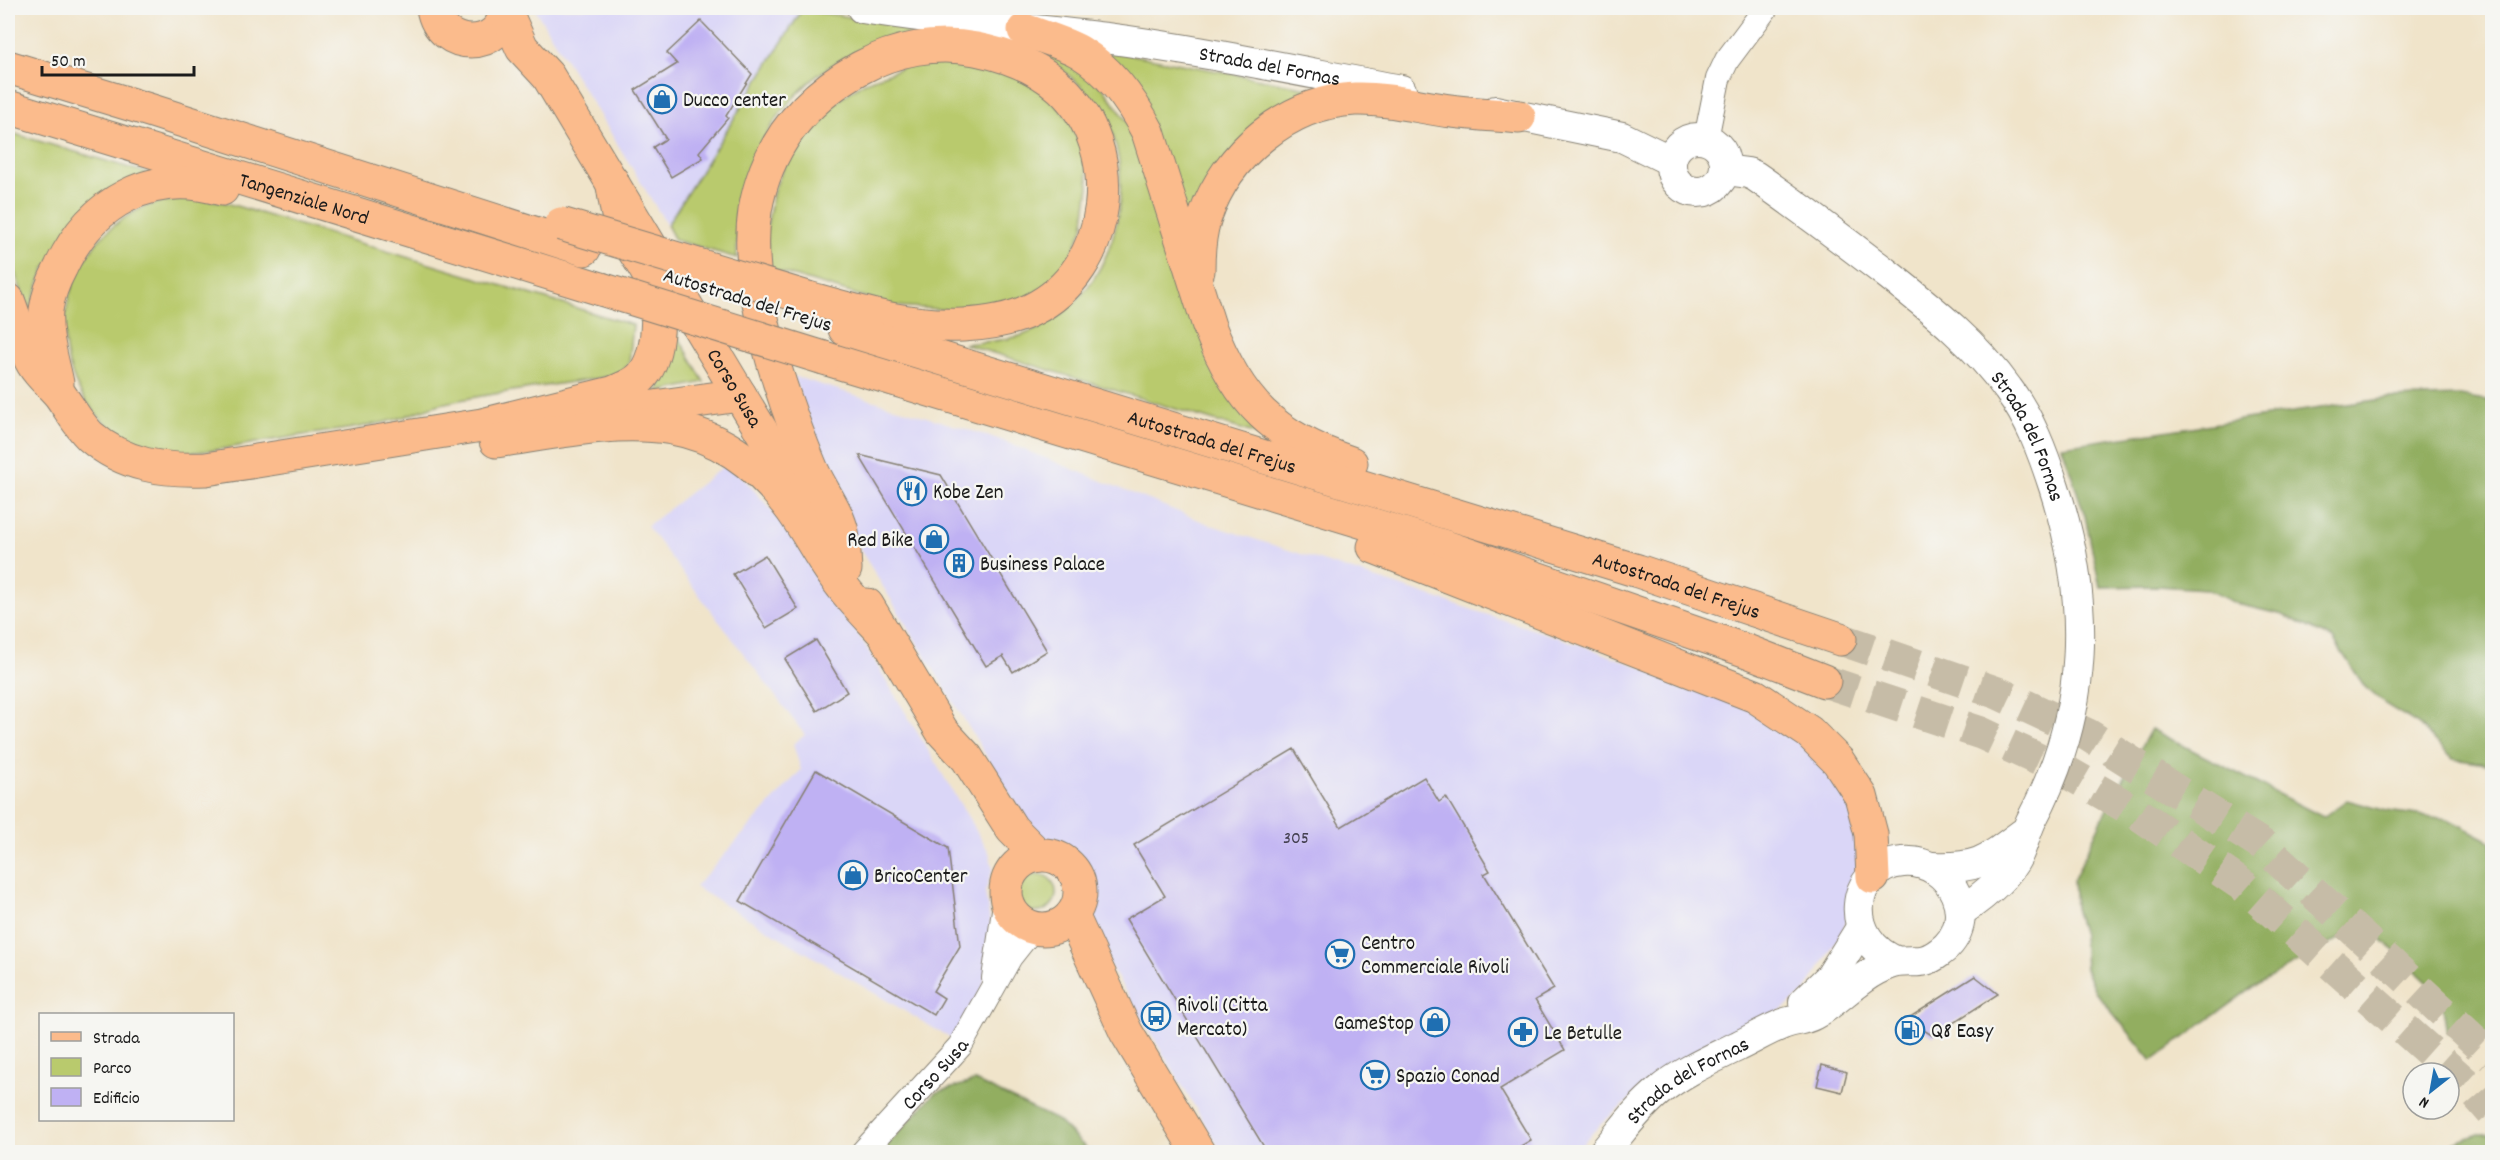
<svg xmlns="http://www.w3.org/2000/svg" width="2500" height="1160" font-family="Dekko,sans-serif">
<rect width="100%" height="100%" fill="#f6f6f2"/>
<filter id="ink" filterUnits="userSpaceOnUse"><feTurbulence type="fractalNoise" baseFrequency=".0167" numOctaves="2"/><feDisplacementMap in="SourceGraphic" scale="12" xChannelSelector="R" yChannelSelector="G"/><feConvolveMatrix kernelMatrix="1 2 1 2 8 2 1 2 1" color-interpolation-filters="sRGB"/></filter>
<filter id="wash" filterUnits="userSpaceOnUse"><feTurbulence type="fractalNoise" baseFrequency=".008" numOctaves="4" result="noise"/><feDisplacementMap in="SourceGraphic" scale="24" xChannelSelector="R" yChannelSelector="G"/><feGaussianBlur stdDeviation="1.35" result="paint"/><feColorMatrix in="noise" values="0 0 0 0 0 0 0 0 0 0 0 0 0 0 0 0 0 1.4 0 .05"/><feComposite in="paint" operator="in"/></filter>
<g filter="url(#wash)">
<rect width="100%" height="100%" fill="#f0e4ca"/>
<g fill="#dad6f7">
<polygon points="534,8 788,8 802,10 667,225"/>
<polygon points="793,376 998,439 1211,525 1581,645 1739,704 1786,729 1841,781 1860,840 1854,897 1843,930 1804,993 1770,1018 1648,1085 1602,1123 1574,1152 1222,1152 1099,947 1086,911 1086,873 1069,846 1056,846 1042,840 1031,829 846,526"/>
<polygon points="729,462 811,555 989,852 993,869 985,892 993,939 982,990 952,1039 695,887 801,770 793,744 805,735 647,526"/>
</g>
<g fill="#b9ca6d" stroke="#6a7344" stroke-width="1.5">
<path d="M802 10 932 29C913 34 893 37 875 44 807 67 759 127 741 195 736 215 737 238 737 258L675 240 667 225Z"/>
<path d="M1030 46 1070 62 1103 88 1127 121 1267 437 964 344C983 342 1005 341 1023 335 1103 307 1137 212 1113 135 1100 96 1062 68 1030 46Z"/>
<polygon points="1096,48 1328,92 1192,226"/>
<polygon points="952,59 995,66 1041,89 1068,118 1083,150 1089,186 1083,228 1068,262 1043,288 1015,304 980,312 895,306 770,269 766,232 774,190 793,147 822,112 863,83 909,65"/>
<polygon points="8,132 147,173 45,268 29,310 8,255"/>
<path d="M193 198 223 202 633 325 629 363 620 375C562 384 503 391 445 403 426 407 408 417 389 421 357 429 323 432 291 437 248 443 194 459 152 449 136 445 120 435 108 425 38 367 57 253 136 211 153 202 173 200 193 198Z"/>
<polygon points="673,327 704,382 658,392 670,357"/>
<circle cx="1037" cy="893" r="19"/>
</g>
<g fill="#92ae60" stroke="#57653e" stroke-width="1.5">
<polygon points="2460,396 2492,401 2492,765 2453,759 2418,724 2385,704 2365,687 2333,639 2283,615 2237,604 2206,589 2157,586 2100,587 2085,516 2062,446 2389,398"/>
<polygon points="2151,729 2323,817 2347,800 2387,811 2448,819 2492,842 2492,1040 2447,1033 2441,995 2365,924 2253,987 2152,1061 2095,991 2085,969 2083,935 2075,908 2073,881 2107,809"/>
<polygon points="975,1081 1057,1120 1090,1152 880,1152 935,1093"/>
<polygon points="2478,1134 2492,1134 2492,1152 2431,1152"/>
</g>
<g id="blocks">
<g fill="#bfb1f3">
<polygon points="701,21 752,74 726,116 728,118 699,152 703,158 671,177 653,147 666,139 635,90 677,64 667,53"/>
<polygon points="859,455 941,475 1047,651 1013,672 1003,656 986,666"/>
<polygon points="765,555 798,609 766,628 733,574"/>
<polygon points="816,640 847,692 817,711 785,659"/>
<polygon points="1294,749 1341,827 1424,777 1439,802 1446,797 1490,871 1484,874 1554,989 1535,1000 1565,1050 1500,1089 1531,1140 1511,1152 1267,1152 1126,919 1165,896 1134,845"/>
<polygon points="816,770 948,848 960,946 933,991 944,998 934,1015 740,901"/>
<polygon points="1975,976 1998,994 1933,1036 1907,1019"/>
<polygon points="1822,1065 1847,1072 1842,1092 1817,1086"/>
</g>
</g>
</g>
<g filter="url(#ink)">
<use href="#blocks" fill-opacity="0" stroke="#868073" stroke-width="1.5"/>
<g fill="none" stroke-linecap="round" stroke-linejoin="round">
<g stroke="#c6bca7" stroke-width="33" stroke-dasharray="33 16" stroke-linecap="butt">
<polyline points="1840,639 1998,693 2088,735 2262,845 2492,1057"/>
<polyline points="1824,681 1981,733 2070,774 2137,813 2245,887 2473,1090 2492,1112"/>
</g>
<g stroke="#868073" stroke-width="26">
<g id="minor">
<polyline points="1706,139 1718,79 1727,60 1766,8"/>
<polyline points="994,978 1006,897"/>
<path id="s1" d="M863 1152 960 1046 1010 957 1033 928"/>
</g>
</g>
<g stroke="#868073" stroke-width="32">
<g id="tertiary">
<path id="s2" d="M862 8C943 21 1024 28 1106 38 1205 51 1303 72 1401 90"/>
<polyline points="1495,111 1622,137 1671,161"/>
<circle cx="1698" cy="165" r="27"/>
<path id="s3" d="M1725 170 1748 173 1755 176C1801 208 1846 242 1890 276 1933 310 1976 344 2008 389 2030 418 2043 453 2054 487 2092 603 2089 712 2031 821 2026 832 2023 844 2018 855 2007 878 1981 898 1960 912"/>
<path d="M1932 867C1978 869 1986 861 2022 834"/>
<polyline points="1804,1002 1831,976 1861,928"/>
<path id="s4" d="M1604 1152C1622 1131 1637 1109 1659 1091 1682 1072 1710 1060 1738 1046 1753 1039 1767 1030 1783 1024 1792 1020 1804 1020 1813 1015 1836 1003 1853 982 1876 970 1882 967 1891 963 1897 962 1915 959 1922 966 1940 952 1982 921 1952 858 1903 862 1848 867 1842 941 1898 962"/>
</g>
</g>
<g stroke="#868073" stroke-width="35">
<g id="primary">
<path d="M433 8C440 52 503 52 506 8"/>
<path id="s5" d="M506 12 522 48 548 76 821 530"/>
<polyline points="867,605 942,731 967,758 1012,829 1038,855"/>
<circle cx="1043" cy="892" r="37"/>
<polyline points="1072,915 1126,1032 1198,1152"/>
</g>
</g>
<g stroke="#868073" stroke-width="35">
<g id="motorway">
<path d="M1024 30C1042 37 1063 42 1080 52 1111 71 1132 101 1148 132L1209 326C1239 403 1273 436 1351 463"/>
<polyline points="8,67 149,110 584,249"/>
<path id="s6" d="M8 107 601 289"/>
<path d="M1198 271C1198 253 1199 234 1205 217 1226 154 1288 102 1355 99 1388 98 1419 107 1451 111 1473 114 1497 115 1519 117"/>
<path d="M808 298C858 312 910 328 963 325 985 324 1011 320 1031 310 1114 270 1126 149 1061 88 1038 67 1006 55 976 49 936 41 895 49 860 68 803 100 766 146 755 211 743 285 781 394 809 463 817 485 837 509 842 532 844 544 844 557 845 569"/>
<path d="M8 300C16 321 22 345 33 364 40 376 52 385 60 395 70 409 78 424 90 436 123 465 164 471 206 469L482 425 612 393C623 388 635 385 643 375 660 354 661 306 652 282 644 262 628 246 621 226 616 212 615 195 612 181"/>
<path id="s7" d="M845 329 1638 571 1840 639"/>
<polyline points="824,358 1446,547 1747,651 1824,681"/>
<path d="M57 383C52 359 44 335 46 310 48 295 54 280 61 267 91 202 152 168 222 189"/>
<polyline points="625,411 740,395"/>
<path d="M496 441C617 423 709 396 792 510 810 535 823 563 842 586 854 602 868 616 881 630"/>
<polyline points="1374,547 1755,696 1809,732 1838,761 1861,796 1871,834 1873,877"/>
</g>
</g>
<use href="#minor" stroke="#fff" stroke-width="24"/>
<use href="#tertiary" stroke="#fff" stroke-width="30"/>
<use href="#primary" stroke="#fbbb8c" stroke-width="33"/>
<use href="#motorway" stroke="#fbbb8c" stroke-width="33"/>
<g stroke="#868073" stroke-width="35" stroke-linecap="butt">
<g id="motorway-bridge">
<polyline points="561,224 808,298"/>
<polyline points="601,289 824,358"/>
</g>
</g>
<use href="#motorway-bridge" stroke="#fbbb8c" stroke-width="33"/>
</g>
</g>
<defs>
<g id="shop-ring" transform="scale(1.5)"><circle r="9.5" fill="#f6f6f2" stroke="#1f6fb2" stroke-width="1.5"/><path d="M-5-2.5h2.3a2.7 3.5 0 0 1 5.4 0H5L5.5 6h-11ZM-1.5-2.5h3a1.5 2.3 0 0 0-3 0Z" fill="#1f6fb2"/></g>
<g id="restaurant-ring" transform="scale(1.5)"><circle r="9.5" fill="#f6f6f2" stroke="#1f6fb2" stroke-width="1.5"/><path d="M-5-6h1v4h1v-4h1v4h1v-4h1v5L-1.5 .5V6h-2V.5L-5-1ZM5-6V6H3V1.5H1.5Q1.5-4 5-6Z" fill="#1f6fb2"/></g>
<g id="building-ring" transform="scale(1.5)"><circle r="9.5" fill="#f6f6f2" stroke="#1f6fb2" stroke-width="1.5"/><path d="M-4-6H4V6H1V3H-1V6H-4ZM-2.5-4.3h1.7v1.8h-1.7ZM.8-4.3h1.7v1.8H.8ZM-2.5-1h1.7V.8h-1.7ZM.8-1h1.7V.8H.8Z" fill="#1f6fb2"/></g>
<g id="supermarket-ring" transform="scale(1.5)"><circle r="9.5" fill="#f6f6f2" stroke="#1f6fb2" stroke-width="1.5"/><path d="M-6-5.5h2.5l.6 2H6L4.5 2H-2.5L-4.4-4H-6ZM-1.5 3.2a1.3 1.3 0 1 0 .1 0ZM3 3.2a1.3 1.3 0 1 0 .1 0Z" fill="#1f6fb2"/></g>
<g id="bus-ring" transform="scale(1.5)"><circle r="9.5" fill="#f6f6f2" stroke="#1f6fb2" stroke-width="1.5"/><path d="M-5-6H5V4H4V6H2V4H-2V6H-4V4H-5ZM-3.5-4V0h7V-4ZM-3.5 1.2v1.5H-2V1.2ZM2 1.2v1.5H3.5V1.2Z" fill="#1f6fb2"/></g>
<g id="fuel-ring" transform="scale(1.5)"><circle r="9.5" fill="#f6f6f2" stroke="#1f6fb2" stroke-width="1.5"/><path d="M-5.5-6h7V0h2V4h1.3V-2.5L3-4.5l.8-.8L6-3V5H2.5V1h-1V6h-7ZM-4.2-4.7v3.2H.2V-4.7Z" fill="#1f6fb2"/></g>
<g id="pharmacy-ring" transform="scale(1.5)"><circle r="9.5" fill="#f6f6f2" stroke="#1f6fb2" stroke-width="1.5"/><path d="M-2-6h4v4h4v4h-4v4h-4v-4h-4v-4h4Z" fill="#1f6fb2"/></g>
</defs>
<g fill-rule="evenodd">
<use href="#shop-ring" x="662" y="99"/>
<use href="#restaurant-ring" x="912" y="491"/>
<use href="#shop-ring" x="934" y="539"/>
<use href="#building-ring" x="959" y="563"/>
<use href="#shop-ring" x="853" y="875"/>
<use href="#supermarket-ring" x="1340" y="954"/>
<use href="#bus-ring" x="1156" y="1016"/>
<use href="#shop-ring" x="1435" y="1022"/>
<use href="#fuel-ring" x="1910" y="1030"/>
<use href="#pharmacy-ring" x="1523" y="1032"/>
<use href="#supermarket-ring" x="1375" y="1075"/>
</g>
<g text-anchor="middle" stroke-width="4.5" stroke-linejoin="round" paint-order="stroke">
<g font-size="18" fill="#454152">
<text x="1296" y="843">305</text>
</g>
<g font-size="21" fill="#1c1c1c" stroke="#f6f6f2">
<text dy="7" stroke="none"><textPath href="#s2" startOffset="412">Strada del Fornas</textPath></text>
<text dy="7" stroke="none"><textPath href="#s6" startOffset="310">Tangenziale Nord</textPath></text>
<text transform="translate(748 299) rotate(17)" y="7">Autostrada del Frejus</text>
<text dy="7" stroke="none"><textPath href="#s5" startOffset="441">Corso Susa</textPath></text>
<text dy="7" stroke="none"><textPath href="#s3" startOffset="414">Strada del Fornas</textPath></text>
<text dy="7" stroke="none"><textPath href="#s7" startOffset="384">Autostrada del Frejus</textPath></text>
<text dy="7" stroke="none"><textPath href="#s7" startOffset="870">Autostrada del Frejus</textPath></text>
<text dy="7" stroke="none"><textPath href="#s1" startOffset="106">Corso Susa</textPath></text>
<text dy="7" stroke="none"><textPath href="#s4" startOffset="112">Strada del Fornas</textPath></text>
</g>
<g font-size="21" fill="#1c1c1c" stroke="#f6f6f2" text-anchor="start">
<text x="683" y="106">Ducco center</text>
<text x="933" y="498">Kobe Zen</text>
<text x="913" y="546" text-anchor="end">Red Bike</text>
<text x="980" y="570">Business Palace</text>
<text x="874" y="882">BricoCenter</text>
<text x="1361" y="949">Centro<tspan x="1361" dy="24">Commerciale Rivoli</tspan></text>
<text x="1177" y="1011">Rivoli (Citta<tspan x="1177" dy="24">Mercato)</tspan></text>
<text x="1414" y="1029" text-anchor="end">GameStop</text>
<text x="1931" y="1037">Q8 Easy</text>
<text x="1544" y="1039">Le Betulle</text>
<text x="1396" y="1082">Spazio Conad</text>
</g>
</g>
<rect width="2500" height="1160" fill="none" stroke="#f6f6f2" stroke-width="30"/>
<rect x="39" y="1013" width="195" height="108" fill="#f6f6f2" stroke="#9f9f9c" stroke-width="1.5"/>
<rect x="51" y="1032" width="30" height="9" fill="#fbbb8c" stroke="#9f9f9c" stroke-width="1.5"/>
<text x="93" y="1043" font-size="18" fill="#1c1c1c">Strada</text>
<rect x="51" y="1058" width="30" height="18" fill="#b9ca6d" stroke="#9f9f9c" stroke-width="1.5"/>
<text x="93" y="1073" font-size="18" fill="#1c1c1c">Parco</text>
<rect x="51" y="1088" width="30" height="18" fill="#bfb1f3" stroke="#9f9f9c" stroke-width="1.5"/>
<text x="93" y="1103" font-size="18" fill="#1c1c1c">Edificio</text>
<g transform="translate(2431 1091) rotate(211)"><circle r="28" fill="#f6f6f2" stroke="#9f9f9c" stroke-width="1.5"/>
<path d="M0-4.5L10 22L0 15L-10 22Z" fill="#1f6fb2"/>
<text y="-9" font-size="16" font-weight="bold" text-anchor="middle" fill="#1c1c1c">N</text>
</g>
<path d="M42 66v9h152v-9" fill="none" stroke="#1c1c1c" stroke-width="3"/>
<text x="51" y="66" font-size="18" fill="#1c1c1c" stroke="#f6f6f2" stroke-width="4.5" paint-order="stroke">50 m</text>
</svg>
